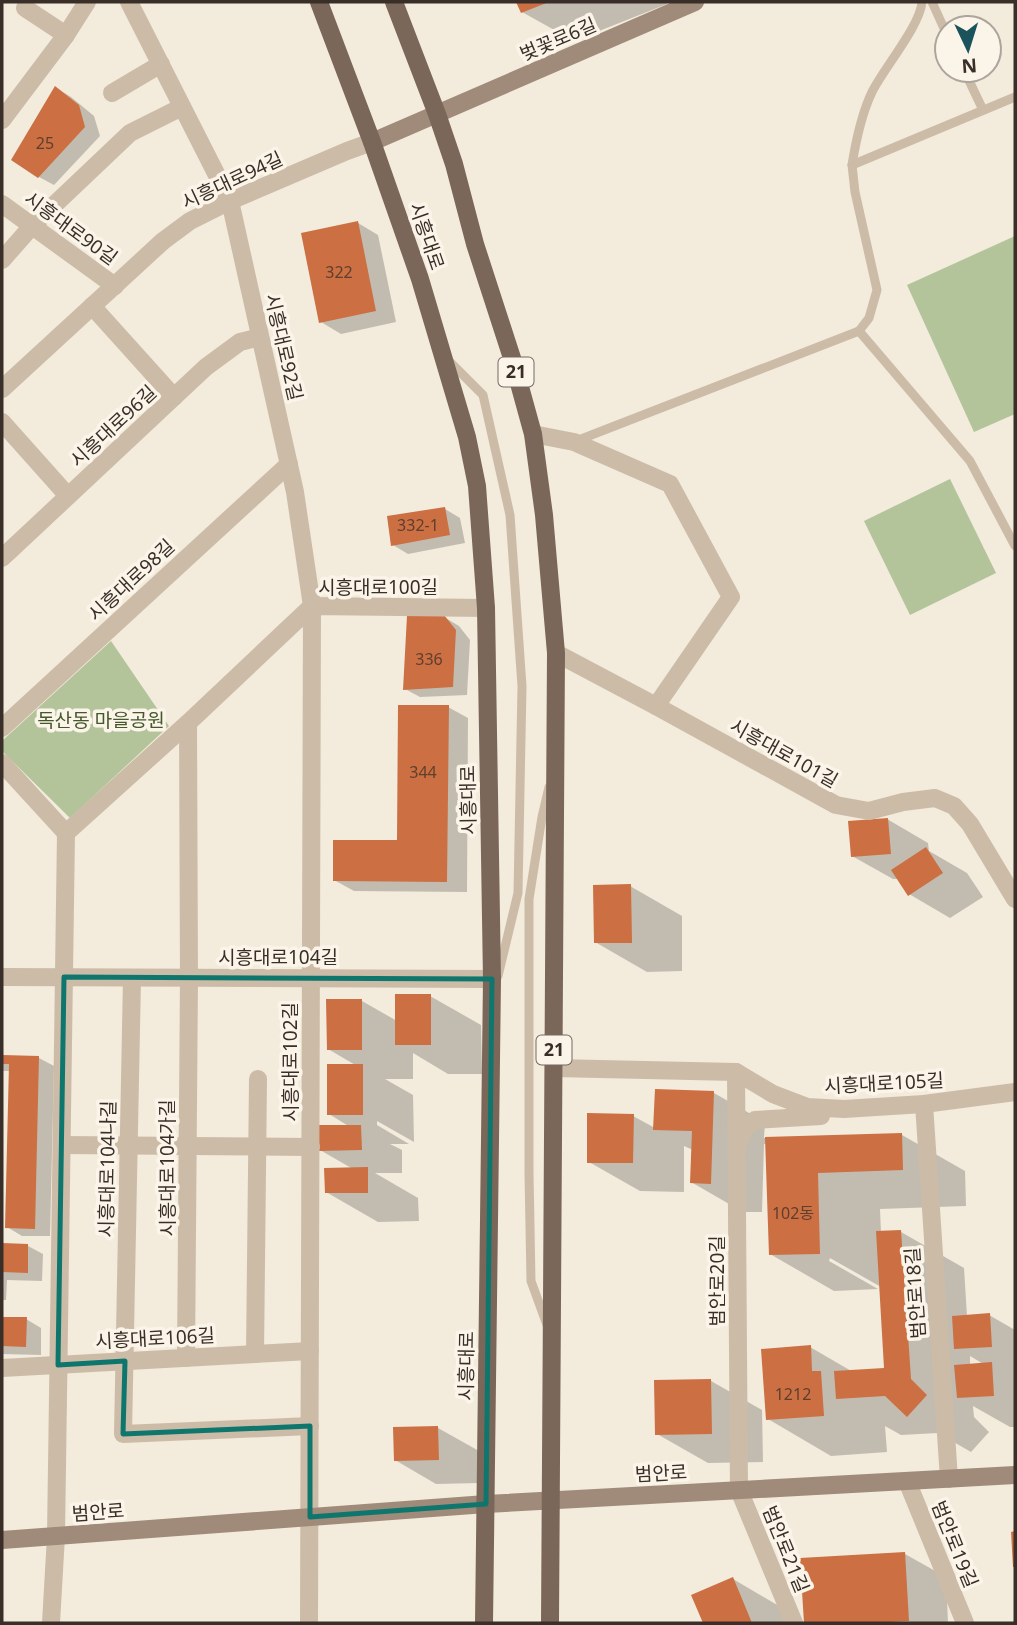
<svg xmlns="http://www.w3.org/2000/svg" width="1017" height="1625" font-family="'Noto Sans','Noto Sans KR',sans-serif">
<rect width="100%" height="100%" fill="#f3ebdc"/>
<g fill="#b3c49b">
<polygon points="1015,236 1015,414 974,432 907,285"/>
<polygon points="950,479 996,573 910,615 864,521"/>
<polygon points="111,641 169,726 70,818 2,751 2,741"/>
</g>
<g fill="#0003" fill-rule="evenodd">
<polygon points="518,2 667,2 667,4 574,41 522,12"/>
<polygon points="56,88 71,97 94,116 100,136 54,185 39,177"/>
<polygon points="358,223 378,235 396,322 341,334 321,322"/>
<polygon points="445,509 460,518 465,543 408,554 393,545"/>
<polygon points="444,617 459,626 470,640 467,695 420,697 405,689"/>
<polygon points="448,707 468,718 467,892 354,891 334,880 398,842"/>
<polygon points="887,819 928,843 929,851 967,873 983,897 950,918 909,894 899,879 893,879 852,856"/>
<polygon points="630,886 682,916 682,971 647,972 595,942"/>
<polygon points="430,996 481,1025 482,1074 448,1074 413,1053 413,1079 385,1079 413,1095 414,1142 377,1121 377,1125 409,1144 390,1144 402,1150 402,1173 375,1173 418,1198 419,1221 378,1222 326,1192 353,1169 320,1150 350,1127 329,1114 357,1066 328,1049 362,1001 397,1021"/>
<polygon points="2,1057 39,1058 54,1066 50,1236 22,1236 7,1227 10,1071 2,1071"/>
<path d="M714 1093 765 1122 764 1138 902 1135 965 1171 966 1206 880 1209 881 1233 901 1232 964 1268 967 1316 989 1315 1015 1330V1427H1010L973 1406 974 1417 989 1432 971 1452 938 1433 901 1435 885 1426 887 1452 831 1456 768 1419 810 1347 853 1372 886 1370 881 1287 830 1258 829 1261 878 1289 834 1291 770 1254 767 1144H764L762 1212H743L691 1182 693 1150 684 1146V1192L640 1191 589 1162 633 1116 655 1128ZM970 1356 985 1365 970 1366Z"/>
<polygon points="2,1245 28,1246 43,1254 42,1281 7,1280 6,1300 2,1300"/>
<polygon points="2,1318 26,1319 41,1328 41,1355 2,1354"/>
<polygon points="711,1381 762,1410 763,1462 708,1463 657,1434"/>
<polygon points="438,1428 479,1451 479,1483 436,1484 395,1460"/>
<polygon points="905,1554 946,1577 948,1623 806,1623 802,1559"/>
<polygon points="733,1579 784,1609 790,1623 705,1623 694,1596"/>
</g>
<g fill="#cc6f42">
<polygon points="516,2 549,2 521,13"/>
<polygon points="55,86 79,105 85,127 38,178 11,160"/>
<polygon points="358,221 376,311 319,323 301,233"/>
<polygon points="445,507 450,535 391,546 387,516"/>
<polygon points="444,615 456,630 453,687 403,690 407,616"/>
<polygon points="398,705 449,705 447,882 333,881 333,840 397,840"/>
<polygon points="888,818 891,854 851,857 848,821"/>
<polygon points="926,847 943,873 908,896 891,870"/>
<polygon points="631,884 632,943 594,943 593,885"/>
<rect x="395" y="994" width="36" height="51"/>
<polygon points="326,999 362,999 362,1050 327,1050"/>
<polygon points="2,1055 39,1056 35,1229 5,1228 9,1064 2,1064"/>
<rect x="327" y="1064" width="36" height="51"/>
<polygon points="655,1089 714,1091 711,1184 690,1183 692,1131 653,1130"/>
<polygon points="587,1113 634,1114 633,1163 587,1163"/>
<polygon points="318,1125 361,1125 362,1150 318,1151"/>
<polygon points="902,1133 903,1170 818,1173 820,1254 769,1255 765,1137"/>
<polygon points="368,1167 368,1193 325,1193 324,1168"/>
<polygon points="901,1230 911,1379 927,1395 907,1417 885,1396 836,1399 834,1371 884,1368 876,1231"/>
<polygon points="2,1243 28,1244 28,1273 2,1272"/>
<polygon points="990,1313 992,1347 954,1349 952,1316"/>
<polygon points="2,1317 27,1317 26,1347 2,1346"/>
<polygon points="811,1345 812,1371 821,1371 824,1416 766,1420 761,1349"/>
<polygon points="992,1362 994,1396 957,1398 954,1365"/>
<polygon points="711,1379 712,1434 655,1435 654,1380"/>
<polygon points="438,1426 439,1460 394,1461 393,1427"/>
<polygon points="1015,1531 1015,1567 1013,1567 1011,1532"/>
<polygon points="905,1552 909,1621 869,1623 804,1623 800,1558"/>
<polygon points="733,1577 752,1623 703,1623 691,1595"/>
</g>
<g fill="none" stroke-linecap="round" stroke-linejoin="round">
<g stroke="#ccbca7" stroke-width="9">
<polyline points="932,2 947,35"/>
<polyline points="964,70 983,110"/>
<path d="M852 165C856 140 861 115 872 92 884 68 920 26 922 2"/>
<polyline points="859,331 869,318 877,290 855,192 852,165 1015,97"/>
<polyline points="448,360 483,395 510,515 522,686 518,893 498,976"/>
<polyline points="576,441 859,331 970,461 1015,546"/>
<polyline points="547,1325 531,1281 529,1173 529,899 542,817 549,787"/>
</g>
<g stroke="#ccbca7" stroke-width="18">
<polyline points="129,2 230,201 295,492 312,606 309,1623"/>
<polyline points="25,8 66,35"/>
<polyline points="112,93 161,64"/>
<polyline points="2,120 66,35 87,2"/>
<polyline points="2,204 115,286"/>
<polyline points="2,260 32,226 130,133 182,107"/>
<polyline points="92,306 174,397"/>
<polyline points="2,389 163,241 190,221 230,201 347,151 372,142"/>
<polyline points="2,422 68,496"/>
<polyline points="533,434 574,442 670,484 731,597 656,706"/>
<polyline points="2,558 206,367 240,342 260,337"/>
<polyline points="556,653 656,706 836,805 869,811 903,802 935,798 954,806 970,824 1015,899"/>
<polyline points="2,728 289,464"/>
<polyline points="2,763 66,833"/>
<polyline points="2,977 492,979"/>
<polyline points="132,978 123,1434 310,1426"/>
<polyline points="554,1068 736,1072 773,1094 807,1107 844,1109 924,1104 1015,1092"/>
<polyline points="736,1072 739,1490 794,1623"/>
<polyline points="924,1104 949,1479"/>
<polyline points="737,1144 745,1128 755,1120 821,1116"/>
<polyline points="62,1145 311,1147"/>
<polyline points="255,1354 258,1079"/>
<polyline points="186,1358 189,978 188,723"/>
<polyline points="2,1368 310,1351"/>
<polyline points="907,1481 965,1623"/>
<polyline points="51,1623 56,1536 66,833 188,723 312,606 486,608"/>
</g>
<g stroke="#a08a79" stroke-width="18">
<polyline points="372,142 695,2"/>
<polyline points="2,1540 486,1504 1015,1475"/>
</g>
<g stroke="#7b6759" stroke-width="18">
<polyline points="319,2 372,142 420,279 467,437 477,486 486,608 492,979 484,1623"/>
<polyline points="394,2 437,114 454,164 475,244 512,358 533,434 544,515 556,653 550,1623"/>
</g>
</g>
<path fill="none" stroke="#0f766e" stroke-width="5" stroke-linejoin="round" d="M64 977 492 979 486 1504 310 1517V1426L123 1434 125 1361 58 1365Z"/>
<g text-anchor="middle" stroke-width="7" stroke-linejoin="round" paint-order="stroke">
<g font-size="16" fill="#5e3f2e">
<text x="45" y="149">25</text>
<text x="339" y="278">322</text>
<text x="418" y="531">332-1</text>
<text x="429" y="665">336</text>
<text x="423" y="778">344</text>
<text x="793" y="1219">102동</text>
<text x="793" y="1400">1212</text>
</g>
<g fill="#fbf4e9" stroke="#736a62" stroke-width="2">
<rect x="498.5" y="357.5" width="35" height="29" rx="5"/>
<rect x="536.5" y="1035.5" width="35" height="29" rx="5"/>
</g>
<g font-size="18" font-weight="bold" fill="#392f28">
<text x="516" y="378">21</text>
<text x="554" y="1056">21</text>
</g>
<g font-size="19" fill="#392f28" stroke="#fbf4e9">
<text transform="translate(558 39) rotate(-23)" y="7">벚꽃로6길</text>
<text transform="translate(232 180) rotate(-25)" y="7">시흥대로94길</text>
<text transform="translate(71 228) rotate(36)" y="7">시흥대로90길</text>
<text transform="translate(427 236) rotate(71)" y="7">시흥대로</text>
<text transform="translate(284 347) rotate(77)" y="7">시흥대로92길</text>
<text transform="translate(113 426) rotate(-43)" y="7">시흥대로96길</text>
<text transform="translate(131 580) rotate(-43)" y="7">시흥대로98길</text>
<text x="378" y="594">시흥대로100길</text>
<text transform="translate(784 753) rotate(29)" y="7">시흥대로101길</text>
<text transform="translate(468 800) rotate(-91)" y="7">시흥대로</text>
<text x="278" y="964">시흥대로104길</text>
<text transform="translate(290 1062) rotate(-90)" y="7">시흥대로102길</text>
<text transform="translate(884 1083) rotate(-3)" y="7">시흥대로105길</text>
<text transform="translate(167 1168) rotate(-90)" y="7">시흥대로104가길</text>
<text transform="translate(107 1169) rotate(-89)" y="7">시흥대로104나길</text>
<text transform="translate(717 1281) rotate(-90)" y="7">범안로20길</text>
<text transform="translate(915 1293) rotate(-94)" y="7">범안로18길</text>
<text transform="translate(155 1338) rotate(-3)" y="7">시흥대로106길</text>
<text transform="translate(466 1366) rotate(-89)" y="7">시흥대로</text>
<text transform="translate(661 1473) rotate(-3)" y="7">범안로</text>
<text transform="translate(98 1512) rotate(-4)" y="7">범안로</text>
<text transform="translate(955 1544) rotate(68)" y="7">범안로19길</text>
<text transform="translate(786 1549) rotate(68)" y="7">범안로21길</text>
</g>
<g font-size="19" fill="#44582b" stroke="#fbf4e9">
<text x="101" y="727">독산동 마을공원</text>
</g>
</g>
<rect width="1017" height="1625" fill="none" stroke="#392f28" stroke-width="7"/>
<g transform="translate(968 49) rotate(176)"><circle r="33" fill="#fbf4e9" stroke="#ada59c" stroke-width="2"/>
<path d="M0-5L12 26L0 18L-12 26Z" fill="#1b535d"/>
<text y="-10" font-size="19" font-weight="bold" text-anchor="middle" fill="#392f28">N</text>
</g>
</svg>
